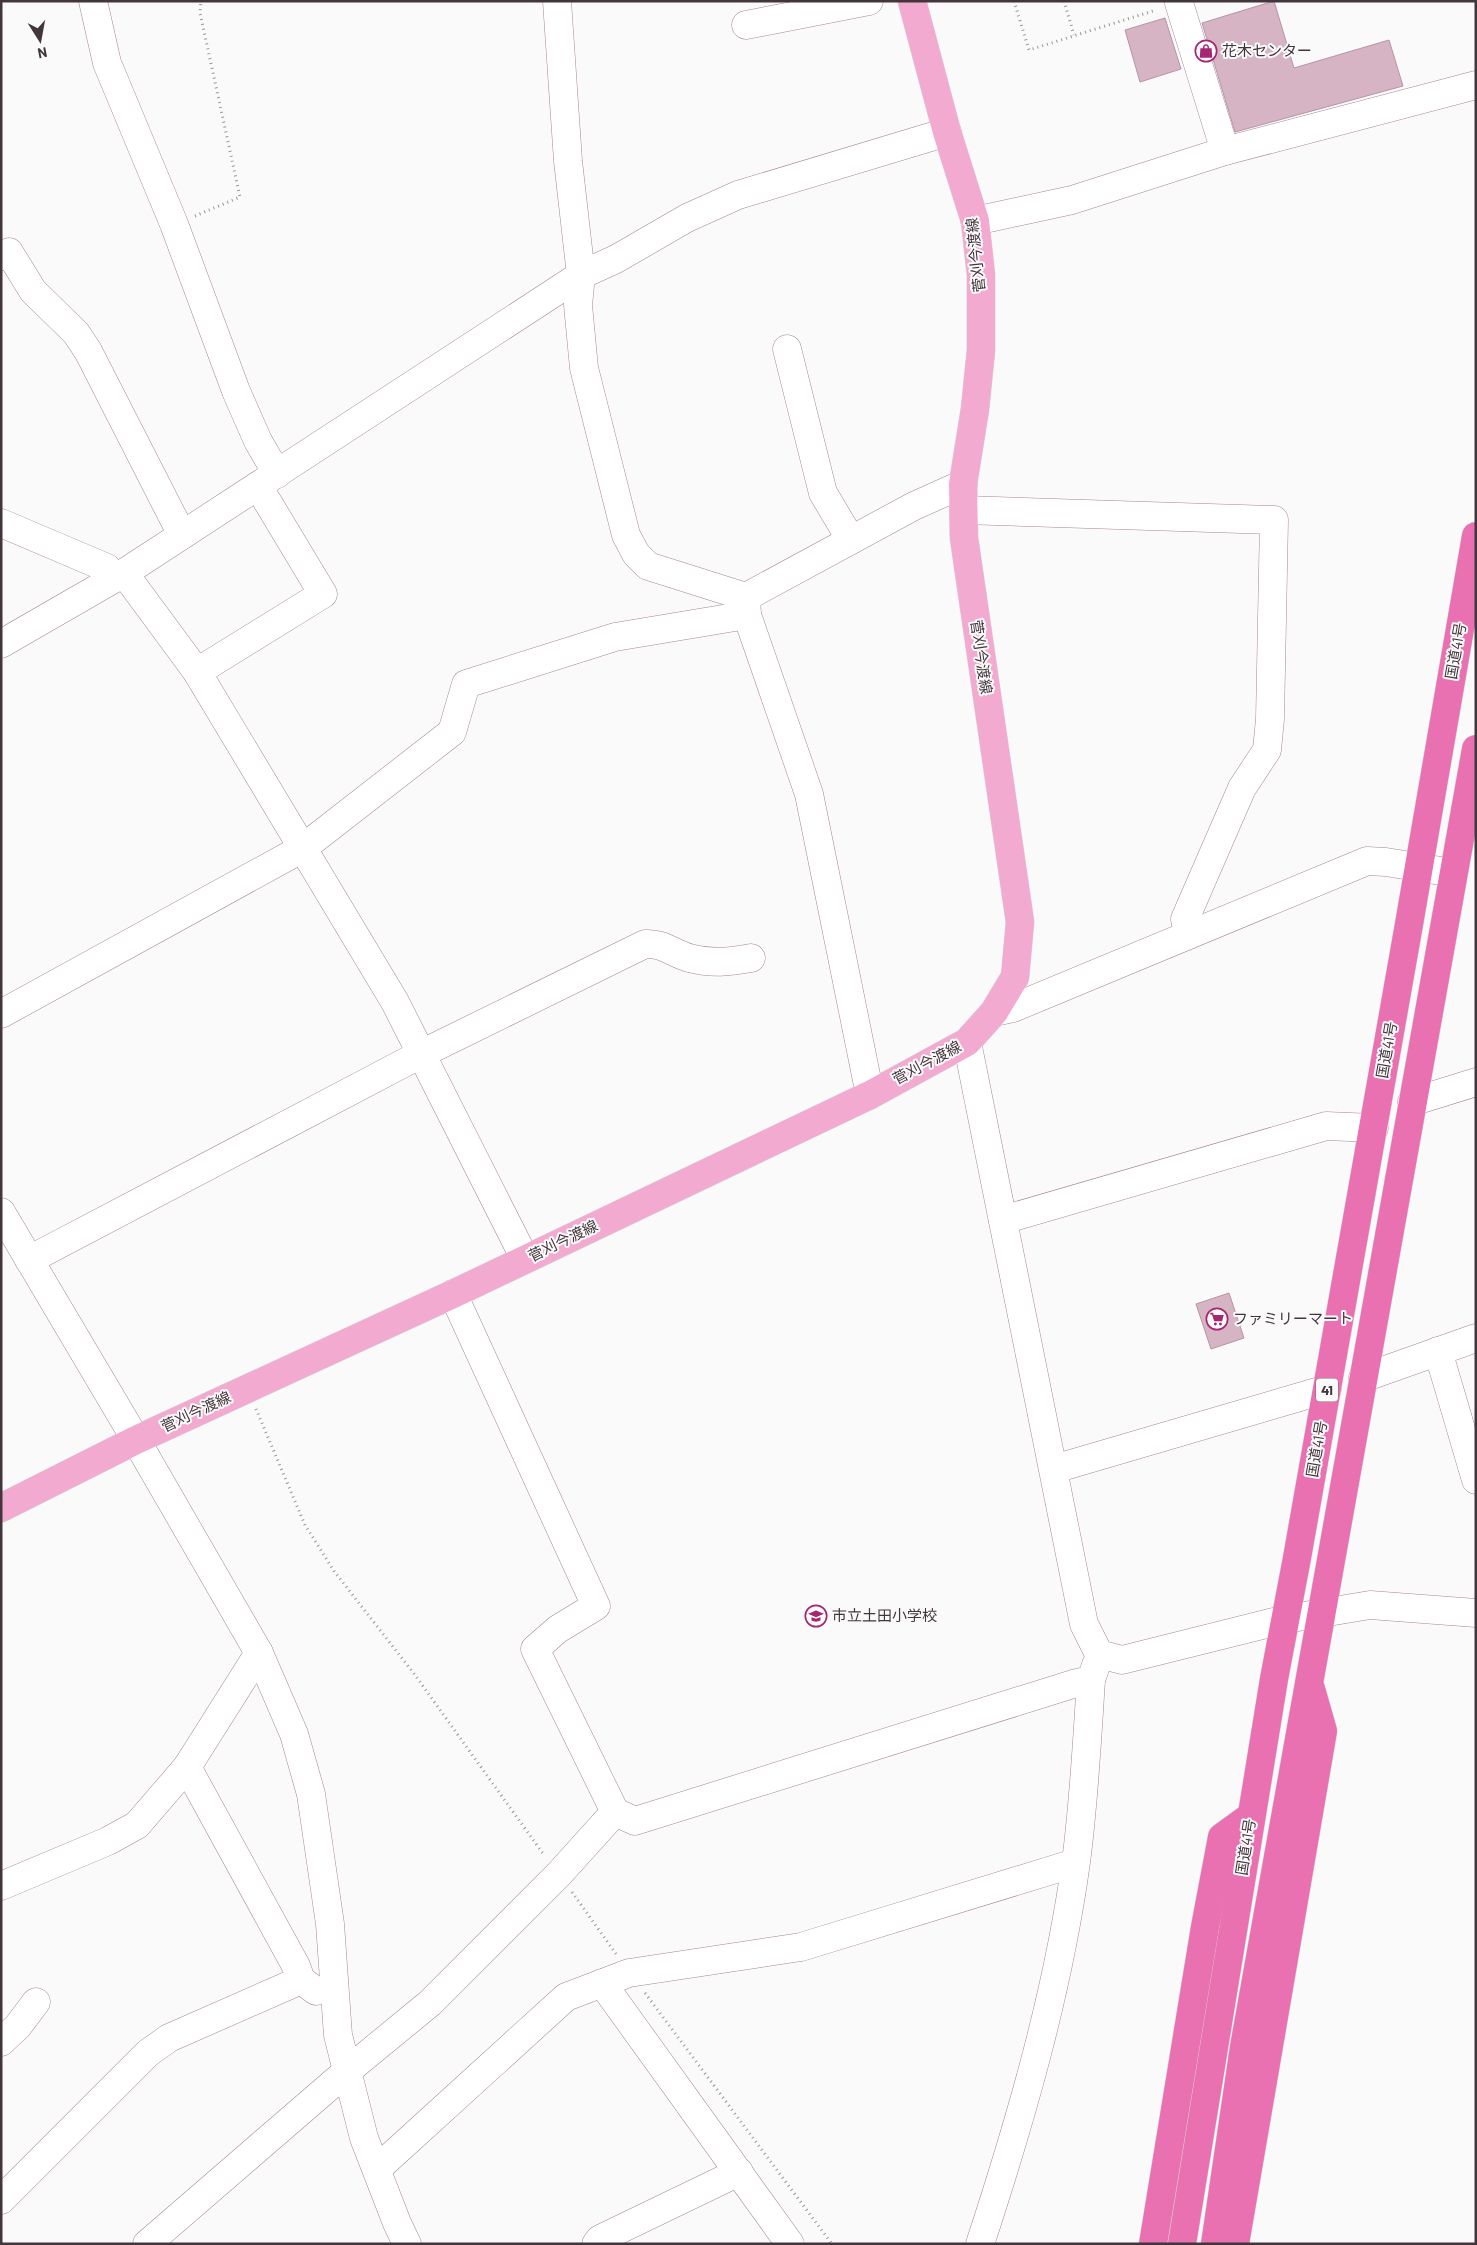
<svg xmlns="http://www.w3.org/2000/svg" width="1477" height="2245" font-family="Barlow,'Noto Sans JP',sans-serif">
<rect width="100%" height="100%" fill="#fafafa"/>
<g fill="#d6b4c4" stroke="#b694a4">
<polygon points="1274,1 1294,68 1389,40 1403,86 1235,132 1202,23"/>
<polygon points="1165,18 1181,69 1140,82 1125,30"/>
<polygon points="1229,1293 1244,1338 1211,1349 1196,1304"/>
</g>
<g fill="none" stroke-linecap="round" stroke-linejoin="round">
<g stroke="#a78695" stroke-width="29">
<g id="minor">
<polyline points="93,1 107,63 174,224 236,391 258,441 277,474"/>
<polyline points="557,1 568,161 581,275 578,305 584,368 626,535 636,554 648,566 746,597 914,506 963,484"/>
<polyline points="1179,3 1225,151"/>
<polyline points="746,25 869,1"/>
<polyline points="975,221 1072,200 1225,151 1476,85"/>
<polyline points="1,256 9,252 33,291 76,333 88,351 182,535"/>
<polyline points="787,349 823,493 851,540"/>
<polyline points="964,510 1274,520 1270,719 1267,750 1242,788 1185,919 1188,935"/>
<polyline points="1,523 107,568 115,578"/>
<polyline points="124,573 197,672 395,1002 525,1259"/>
<polyline points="746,597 747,615 809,794 870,1095"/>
<polyline points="1,644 124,573 581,275 616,259 687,218 738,195 947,132"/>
<polyline points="197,672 323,594 258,486"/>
<polyline points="994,1012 1013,1008 1367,861 1386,862 1453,873"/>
<polyline points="1,1014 303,848 452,732 466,684 615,637 747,615"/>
<polyline points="967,1042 1084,1624 1099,1654 1122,1660 1286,1619 1370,1605 1476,1613"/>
<polyline points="1412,1102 1476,1082"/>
<polyline points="1,1212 136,1440 259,1653 294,1734 311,1794 330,1924 338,2035 364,2138 397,2223 407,2244"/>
<polyline points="1003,1220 1326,1126 1374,1128"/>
<path d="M29 1260 421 1054 645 944C664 943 672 953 689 958 712 964 729 962 751 958"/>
<polyline points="453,1294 596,1606 558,1629 535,1649 615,1812 635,1821 1073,1684 1091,1680"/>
<polyline points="1438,1351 1476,1480"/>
<polyline points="1363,1378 1476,1338"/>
<polyline points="1054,1469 1327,1389"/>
<polyline points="187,1767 296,1966 301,1980 316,1991"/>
<polyline points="1,1886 108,1841 137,1825 187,1767 259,1653"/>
<polyline points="602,1983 790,2244"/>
<polyline points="1,2042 18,2026 36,2002"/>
<polyline points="377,2169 566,1997 629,1973 801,1947 1075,1863"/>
<polyline points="1,2200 148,2053 169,2038 301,1980"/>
<polyline points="147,2244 346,2072 430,2003 559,1874 615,1812"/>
<polyline points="596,2244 600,2239 739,2172"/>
<path d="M980 2244C1021 2119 1058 1992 1076 1862 1084 1802 1087 1741 1091 1680L1096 1665"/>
</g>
</g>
<g stroke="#d9d7d8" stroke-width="29">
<polyline id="major" points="1,1508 136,1440 453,1294 870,1095 967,1042 994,1012 1015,977 1020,922 964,538 963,484 975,409 981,350 981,275 975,221 947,132 912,1"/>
</g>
<g stroke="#d9d7d8" stroke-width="29">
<g id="highway">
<polyline points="1153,2244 1205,1927 1222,1837 1251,1816"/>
<polyline points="1182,2244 1274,1679 1297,1558 1408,930 1476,536"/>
<polyline points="1215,2244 1244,2047 1476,749"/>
<polyline points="1235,2244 1323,1731 1311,1689"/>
</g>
</g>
<g stroke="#9b9497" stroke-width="3" stroke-dasharray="1 4" stroke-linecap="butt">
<polyline points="1014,1 1029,50 1156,10"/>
<polyline points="1064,1 1074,35"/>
<polyline points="195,216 240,197 200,13 201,1"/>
<polyline points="256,1409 305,1525 334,1571 415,1675 544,1855"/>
<polyline points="572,1892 616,1954"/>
<polyline points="645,1993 832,2244"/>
</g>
<use href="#minor" stroke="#fff" stroke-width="28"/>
<use href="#major" stroke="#f2aad0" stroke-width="28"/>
<use href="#highway" stroke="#e971b1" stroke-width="28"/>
</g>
<defs>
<g id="shop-ring" transform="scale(1.125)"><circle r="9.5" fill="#fafafa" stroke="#a72673" stroke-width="1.5"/><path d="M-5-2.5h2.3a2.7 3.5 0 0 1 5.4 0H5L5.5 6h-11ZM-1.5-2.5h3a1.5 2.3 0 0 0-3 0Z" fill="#a72673"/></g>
<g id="supermarket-ring" transform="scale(1.125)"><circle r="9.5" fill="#fafafa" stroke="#a72673" stroke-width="1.5"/><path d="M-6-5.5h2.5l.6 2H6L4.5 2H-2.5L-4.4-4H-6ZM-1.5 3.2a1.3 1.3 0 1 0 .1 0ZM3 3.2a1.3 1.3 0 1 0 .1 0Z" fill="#a72673"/></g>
<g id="school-ring" transform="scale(1.125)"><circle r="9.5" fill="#fafafa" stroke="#a72673" stroke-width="1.5"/><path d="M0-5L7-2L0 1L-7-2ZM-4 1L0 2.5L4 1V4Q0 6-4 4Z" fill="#a72673"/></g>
</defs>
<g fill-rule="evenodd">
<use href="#shop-ring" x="1206" y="51"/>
<use href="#supermarket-ring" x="1217" y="1319"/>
<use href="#school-ring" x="816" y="1616"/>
</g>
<g text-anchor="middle" stroke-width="4" stroke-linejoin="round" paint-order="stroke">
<rect fill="#fafafa" stroke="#7a7075" stroke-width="1" x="1316" y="1378.5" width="22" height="23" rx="4"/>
<g font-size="14" font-weight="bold" fill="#43353c">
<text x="1327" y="1395">41</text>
</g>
<g font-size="15" fill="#43353c" stroke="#fafafa" text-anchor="start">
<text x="1222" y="56">花木センター</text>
<text x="1233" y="1324">ファミリーマート</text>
<text x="832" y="1621">市立土田小学校</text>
</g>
<g font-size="15" fill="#43353c" stroke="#fafafa">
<text transform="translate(976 255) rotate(-96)" y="5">菅刈今渡線</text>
<text transform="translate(1456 651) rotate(-80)" y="5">国道41号</text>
<text transform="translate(981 657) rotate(82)" y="5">菅刈今渡線</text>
<text transform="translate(1387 1050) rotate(-80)" y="5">国道41号</text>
<text transform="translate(927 1063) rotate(-28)" y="5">菅刈今渡線</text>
<text transform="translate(563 1241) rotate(-26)" y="5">菅刈今渡線</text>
<text transform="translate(196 1412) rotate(-25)" y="5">菅刈今渡線</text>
<text transform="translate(1317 1449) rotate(-80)" y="5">国道41号</text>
<text transform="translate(1246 1847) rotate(-81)" y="5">国道41号</text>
</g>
</g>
<rect width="1477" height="2245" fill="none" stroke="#43353c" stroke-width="5"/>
<g transform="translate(40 40) rotate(169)" stroke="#fafafa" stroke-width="4" paint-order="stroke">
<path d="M0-4L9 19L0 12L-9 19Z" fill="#43353c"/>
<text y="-8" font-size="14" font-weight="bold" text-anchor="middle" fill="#43353c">N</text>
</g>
</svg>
